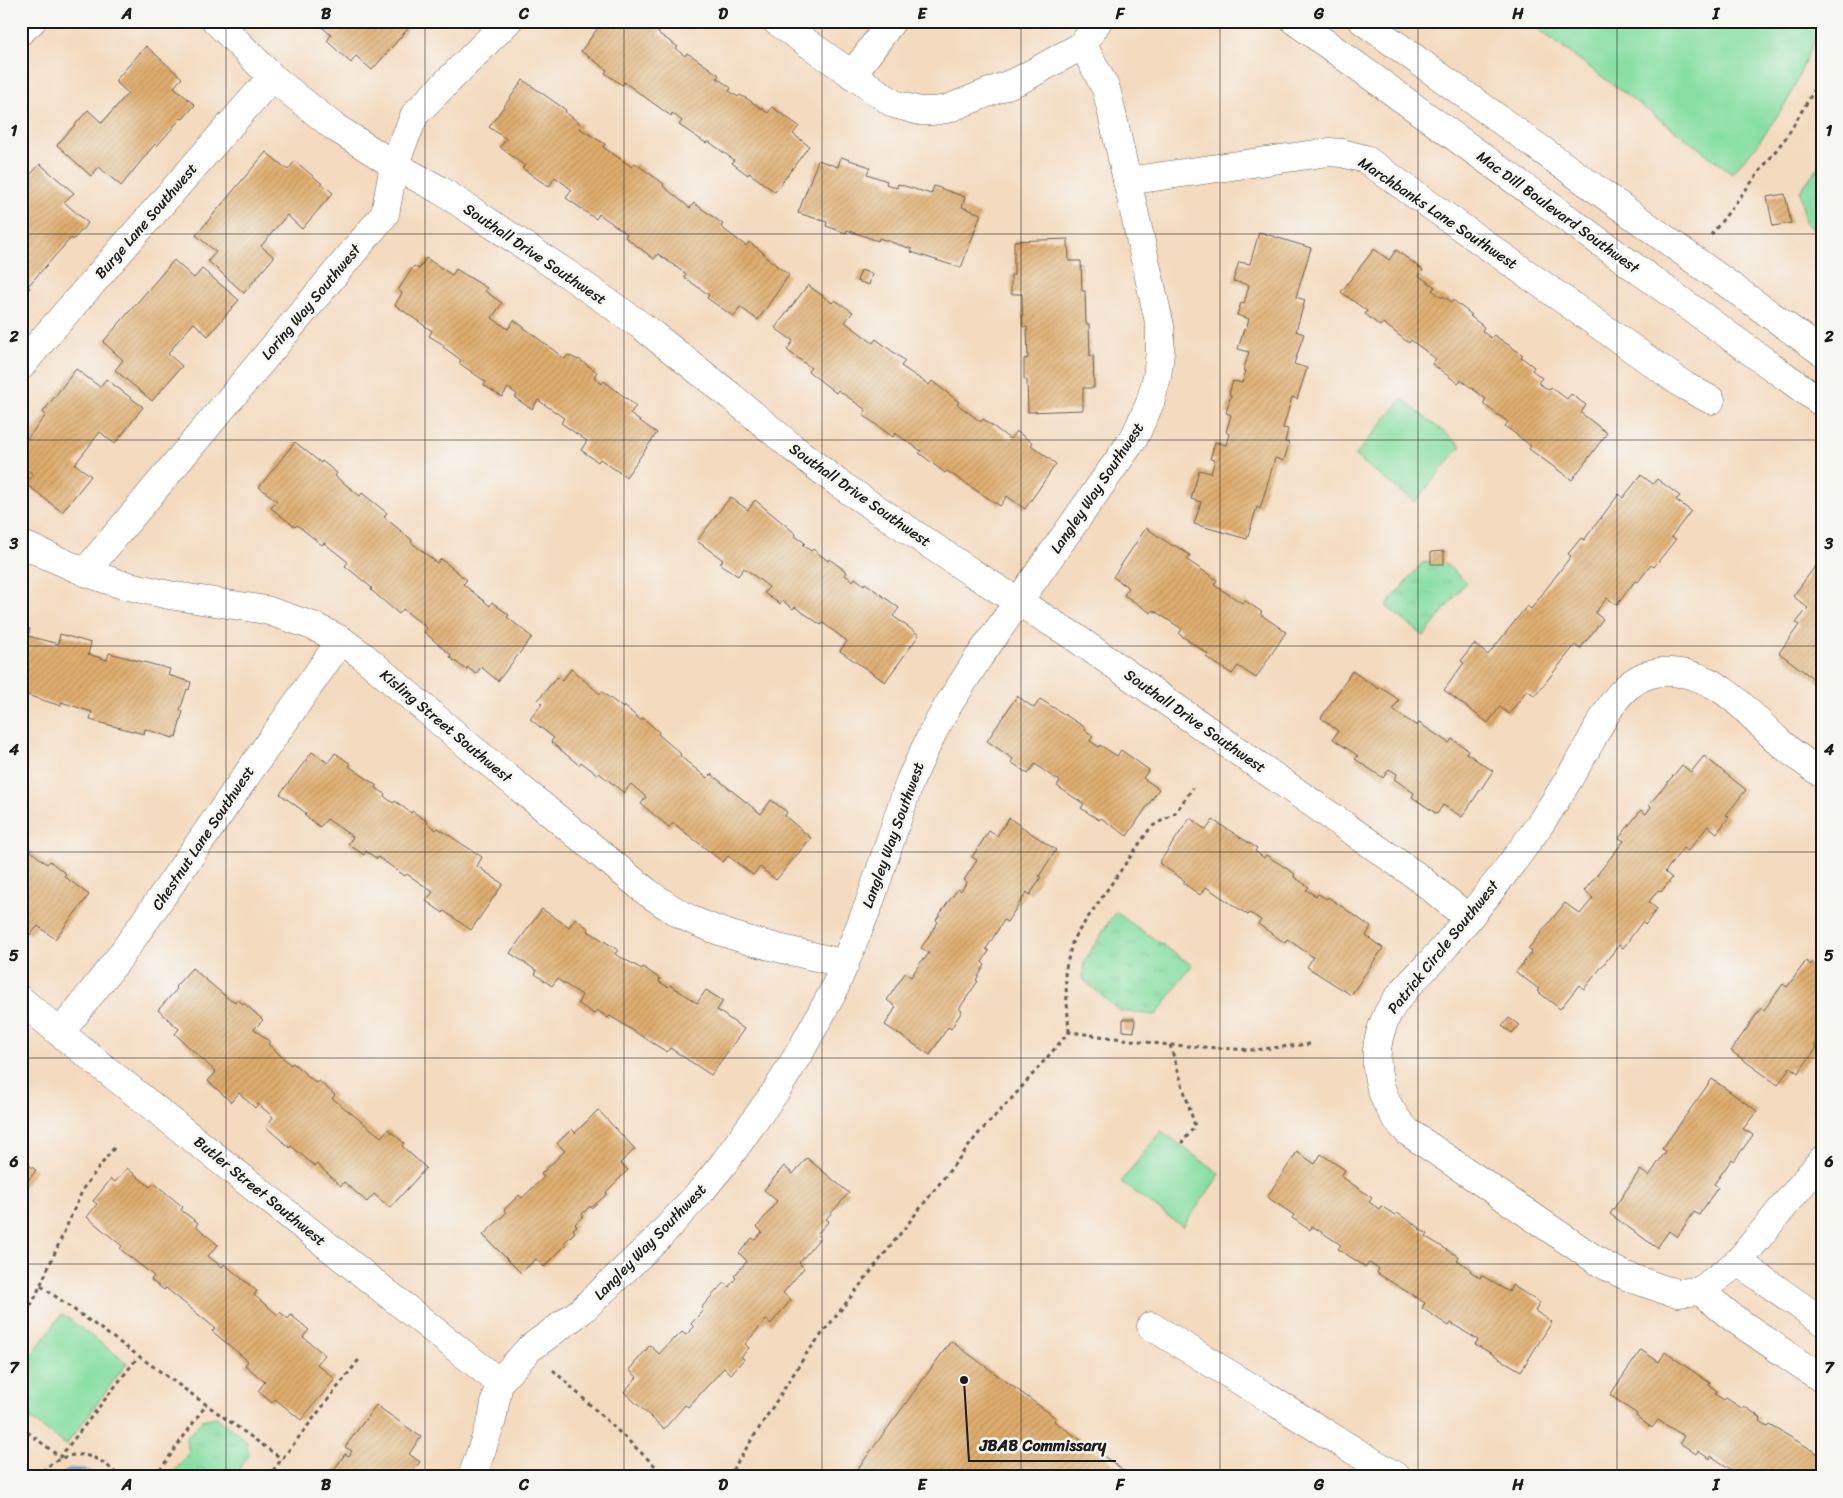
<svg xmlns="http://www.w3.org/2000/svg" width="1843" height="1498" font-family="Sriracha,sans-serif">
<defs>
<pattern id="grass-tufts" width="24" height="20" patternUnits="userSpaceOnUse" patternTransform="scale(1.25)"><rect width="24" height="20" fill="#88dfa3"/><path d="M3 7l-1-3M5 7V3M7 7l1-3M15 17l-1-3M17 17v-4M19 17l1-3" fill="none" stroke="#75bf8c"/></pattern>
<pattern id="water-waves" width="16" height="10" patternUnits="userSpaceOnUse" patternTransform="scale(1.25)"><rect width="16" height="10" fill="#71a9e0"/><path d="M0 5q4-4 8 0t8 0" fill="none" stroke="#5c89b5"/></pattern>
<pattern id="building-hatch" width="6" height="6" patternUnits="userSpaceOnUse" patternTransform="scale(1.25)"><rect width="6" height="6" fill="#dead6e"/><path d="M-1 1l2-2M0 6l6-6M5 7l2-2" fill="none" stroke="#be945f"/></pattern>
</defs>
<rect width="100%" height="100%" fill="#f6f6f2"/>
<filter id="ink" filterUnits="userSpaceOnUse"><feTurbulence type="fractalNoise" baseFrequency=".02" numOctaves="2"/><feDisplacementMap in="SourceGraphic" scale="10" xChannelSelector="R" yChannelSelector="G"/><feConvolveMatrix kernelMatrix="1 2 1 2 8 2 1 2 1" color-interpolation-filters="sRGB"/></filter>
<filter id="wash" filterUnits="userSpaceOnUse"><feTurbulence type="fractalNoise" baseFrequency=".0096" numOctaves="4" result="noise"/><feDisplacementMap in="SourceGraphic" scale="20" xChannelSelector="R" yChannelSelector="G"/><feGaussianBlur stdDeviation="1.12" result="paint"/><feColorMatrix in="noise" values="0 0 0 0 0 0 0 0 0 0 0 0 0 0 0 0 0 1.4 0 .05"/><feComposite in="paint" operator="in"/></filter>
<g filter="url(#wash)">
<rect width="100%" height="100%" fill="#f4dabe"/>
<g fill="url(#grass-tufts)" stroke="#527e60">
<polygon points="1441,560 1466,582 1424,636 1386,606 1422,563"/>
<polygon points="1115,912 1192,965 1156,1015 1119,1011 1083,979 1084,962"/>
<polygon points="216,1417 246,1440 249,1456 235,1474 219,1477 160,1477 173,1473 189,1452 186,1439 202,1420"/>
</g>
<g fill="#88dfa3" stroke="#527e60">
<polygon points="1527,21 1822,21 1822,23 1789,98 1758,144 1732,173"/>
<polygon points="1822,162 1822,235 1805,223 1800,191"/>
<polygon points="1402,399 1461,446 1415,502 1355,456"/>
<polygon points="1161,1131 1220,1174 1183,1227 1121,1182"/>
<polygon points="62,1314 127,1363 66,1445 21,1412 21,1369"/>
</g>
<polygon fill="url(#water-waves)" stroke="#46627e" points="71,1469 84,1469 102,1477 55,1477"/>
<g id="blocks">
<g fill="url(#building-hatch)">
<polygon points="315,21 406,21 411,25 372,70 356,56 351,63 327,41 331,35"/>
<polygon points="603,21 652,21 662,28 658,33 678,47 676,49 685,56 687,53 695,58 719,75 717,78 731,88 729,91 738,97 740,95 749,100 768,113 772,107 799,126 793,134 809,146 775,192 749,173 748,175 732,163 734,160 708,141 706,143 679,125 682,121 672,113 671,116 624,82 622,85 605,73 607,70 581,51"/>
<polygon points="146,46 182,78 174,87 195,105 183,119 181,118 157,146 155,144 121,186 99,167 91,176 57,145 88,110 102,123 128,93 115,81"/>
<polygon points="523,80 566,110 565,112 582,125 579,128 605,144 603,147 632,167 635,163 664,184 663,186 690,208 694,203 723,224 721,227 746,246 749,242 765,254 764,256 789,275 758,320 740,307 734,317 707,298 709,295 684,277 686,274 658,254 654,259 625,237 627,234 599,214 596,219 566,198 572,190 555,177 549,187 522,168 525,166 500,147 506,139 489,127"/>
<polygon points="266,152 288,170 295,161 333,193 302,229 287,215 261,246 274,257 244,293 208,261 216,252 196,235"/>
<polygon points="841,157 870,167 867,174 887,181 886,184 897,188 898,184 931,194 934,186 965,197 962,207 981,214 961,268 911,252 912,249 879,238 878,241 847,230 846,233 826,226 827,222 798,213 818,160 838,167"/>
<polygon points="40,164 74,193 64,202 88,223 73,240 71,238 28,286 30,288 21,298 21,214 23,211 21,209 21,185"/>
<polygon points="1785,194 1791,223 1773,226 1767,197"/>
<polygon points="1259,232 1311,248 1296,297 1305,300 1296,331 1304,334 1294,364 1307,368 1297,399 1292,397 1283,428 1288,429 1285,442 1289,443 1284,461 1275,458 1260,509 1257,507 1247,539 1194,524 1201,502 1191,499 1199,470 1211,473 1215,460 1210,459 1215,442 1226,445 1229,434 1226,432 1231,415 1226,413 1231,395 1229,394 1233,381 1242,383 1246,371 1243,371 1249,352 1238,349 1244,329 1246,330 1249,319 1237,315 1241,303 1244,304 1249,285 1233,281 1239,262 1250,264"/>
<polygon points="1068,239 1069,261 1081,261 1082,291 1085,291 1086,324 1089,324 1090,356 1093,355 1094,388 1083,388 1083,410 1028,412 1027,380 1024,379 1024,359 1028,358 1027,327 1023,327 1022,294 1011,294 1011,275 1014,275 1014,241"/>
<polygon points="1374,249 1389,260 1396,250 1423,270 1419,276 1435,287 1432,290 1442,298 1443,296 1452,302 1453,300 1472,315 1470,316 1484,327 1482,331 1491,338 1494,335 1523,355 1521,357 1534,367 1532,370 1542,378 1538,383 1549,390 1551,387 1567,399 1571,394 1586,405 1581,413 1607,433 1572,480 1529,449 1531,446 1505,426 1508,422 1483,404 1486,399 1461,380 1458,383 1432,364 1436,359 1411,340 1409,343 1383,323 1380,326 1365,314 1367,311 1341,292"/>
<polygon points="426,258 452,275 456,269 487,288 485,291 502,303 492,318 508,329 514,320 565,359 568,355 578,360 579,359 597,372 594,377 602,384 604,381 636,406 630,414 657,433 626,477 600,459 598,462 581,450 587,441 561,423 564,418 538,400 532,409 515,398 517,394 508,388 502,397 484,385 486,382 459,363 461,360 443,347 444,345 429,336 432,331 395,305 402,293 398,290 414,266 419,269"/>
<polygon points="174,260 194,278 202,269 239,300 208,336 194,323 181,337 168,354 182,366 152,401 115,370 123,360 103,342"/>
<polygon points="861,270 872,274 869,285 857,281"/>
<polygon points="808,285 832,303 835,300 853,312 845,322 873,343 876,339 905,361 901,366 929,385 932,381 959,402 957,404 981,422 983,419 1010,439 1016,431 1033,443 1031,445 1056,464 1025,509 1007,496 1000,506 947,471 945,473 919,453 921,451 895,433 893,437 863,415 866,410 838,390 836,393 808,371 811,368 787,350 793,341 775,328"/>
<polygon points="76,369 100,387 106,379 143,407 115,444 100,432 75,464 91,476 62,512 26,484 33,474 21,465 21,442 24,439 26,440 46,415 43,412"/>
<polygon points="295,442 321,463 322,461 337,473 335,476 360,496 362,493 387,513 384,517 412,540 411,542 437,563 441,559 467,580 463,584 490,606 492,602 509,615 507,617 532,637 498,681 481,667 476,674 467,667 466,670 450,657 451,655 424,632 427,628 403,609 399,614 371,590 372,588 345,566 348,562 324,543 322,545 297,525 295,527 271,508 277,501 259,487"/>
<polygon points="1641,475 1653,484 1657,479 1680,496 1676,500 1691,511 1671,537 1676,539 1654,567 1651,565 1638,582 1635,581 1617,605 1607,598 1595,613 1603,619 1580,649 1575,645 1535,696 1527,690 1509,714 1500,707 1488,723 1444,690 1464,663 1461,661 1474,644 1488,655 1527,606 1531,609 1571,556 1568,554 1581,538 1584,540 1619,494 1623,498"/>
<polygon points="730,497 748,510 755,500 796,534 795,536 805,543 803,545 811,551 813,549 828,561 829,559 847,572 845,575 853,581 855,578 864,585 865,583 899,608 893,616 919,635 885,682 840,651 847,641 823,623 821,625 795,607 793,609 783,601 780,604 764,593 769,587 744,568 738,576 720,564 723,560 697,541"/>
<polygon points="1146,528 1173,546 1174,545 1190,555 1187,560 1217,580 1214,585 1242,603 1244,600 1262,612 1260,614 1286,632 1256,678 1238,666 1232,674 1206,657 1208,654 1179,634 1182,629 1153,610 1151,613 1124,595 1129,588 1113,577"/>
<polygon points="1444,551 1444,564 1431,564 1431,552"/>
<polygon points="1820,560 1822,562 1822,685 1779,653 1799,625 1796,623 1808,608 1793,596"/>
<polygon points="21,625 30,629 28,636 58,644 60,634 91,643 88,654 107,660 109,653 170,669 168,675 191,682 189,690 187,689 180,710 183,711 176,737 174,736 173,738 145,729 144,734 90,720 92,712 61,702 61,706 21,693"/>
<polygon points="571,669 600,694 602,692 623,708 624,706 641,720 643,718 659,732 658,734 681,754 680,756 707,778 711,774 761,814 771,800 787,812 785,816 811,838 776,880 760,867 753,875 728,856 723,862 673,823 669,827 641,804 646,797 631,784 624,793 599,773 598,775 581,762 579,765 551,742 554,738 530,719 542,704 538,700 557,677 562,681"/>
<polygon points="1352,671 1379,689 1380,687 1399,700 1393,710 1417,726 1419,723 1449,743 1452,739 1468,750 1466,753 1493,771 1462,817 1443,805 1437,814 1412,797 1414,793 1394,779 1397,774 1389,769 1383,778 1355,759 1358,756 1333,739 1338,731 1321,718"/>
<polygon points="1017,696 1034,708 1040,699 1086,728 1085,730 1093,736 1090,741 1099,747 1100,745 1117,756 1121,750 1149,770 1143,778 1159,789 1127,836 1101,818 1099,820 1081,808 1084,804 1057,786 1060,781 1050,775 1035,764 1028,774 1011,762 1013,759 987,741"/>
<polygon points="312,752 328,763 335,753 351,764 349,766 377,786 376,788 385,794 384,796 393,803 395,801 411,813 412,811 428,822 427,823 436,830 438,828 482,857 477,866 503,884 471,930 444,911 443,913 426,901 433,892 407,874 405,876 378,857 377,859 366,851 364,855 348,844 353,837 327,819 320,827 304,815 306,813 280,794"/>
<polygon points="1704,756 1746,790 1726,815 1729,817 1717,833 1708,826 1688,851 1683,848 1665,872 1672,878 1661,892 1658,890 1649,902 1657,909 1645,925 1642,922 1623,948 1619,945 1584,989 1579,985 1560,1009 1537,991 1539,989 1516,972 1532,952 1528,949 1565,903 1580,914 1593,898 1584,891 1624,841 1619,838 1641,810 1646,814 1651,807 1649,805 1682,765 1691,772"/>
<polygon points="1009,818 1056,850 1039,876 1041,877 1030,895 1027,892 1007,922 1004,920 986,949 989,951 982,962 985,965 976,980 978,981 959,1009 962,1011 951,1029 948,1027 930,1055 885,1025 896,1007 887,1000 905,973 911,977 923,959 924,960 929,953 921,948 938,922 936,920 951,898 958,889 961,891 967,882 964,880 977,860 972,857 989,831 997,836"/>
<polygon points="1190,818 1206,830 1213,820 1257,848 1255,851 1264,858 1266,855 1295,874 1294,877 1309,887 1306,890 1316,896 1318,894 1327,899 1328,897 1371,927 1366,936 1383,948 1351,995 1307,967 1313,957 1287,939 1285,943 1258,924 1261,920 1250,913 1248,915 1206,887 1200,895 1183,883 1185,881 1159,863"/>
<polygon points="21,839 24,841 22,844 47,864 50,861 66,874 64,876 89,895 55,939 38,926 30,935 21,927"/>
<polygon points="542,909 569,927 575,918 589,929 588,931 618,950 615,954 642,969 643,967 660,979 659,982 668,987 670,985 697,1003 706,990 723,1001 717,1010 744,1029 711,1075 670,1048 667,1052 610,1016 608,1018 597,1010 594,1014 578,1003 582,995 557,979 552,986 535,974 537,971 510,953"/>
<polygon points="1822,949 1822,1036 1814,1046 1817,1048 1798,1073 1790,1067 1778,1085 1731,1051 1761,1008 1764,1010 1783,984 1787,987 1806,961 1811,965"/>
<polygon points="192,968 230,1000 231,999 235,1002 237,999 243,1004 244,1003 263,1020 254,1029 270,1042 268,1044 291,1065 293,1063 316,1083 319,1081 335,1095 332,1098 381,1137 388,1129 404,1143 402,1146 426,1168 390,1208 374,1194 367,1202 344,1182 341,1186 317,1164 315,1166 291,1146 290,1148 266,1127 273,1117 258,1104 255,1108 239,1093 231,1102 208,1081 216,1072 175,1034 179,1029 158,1010 177,989 175,987"/>
<polygon points="1509,1018 1519,1025 1512,1033 1502,1026"/>
<polygon points="1123,1019 1135,1019 1134,1032 1123,1031"/>
<polygon points="1712,1079 1757,1111 1743,1129 1753,1135 1734,1161 1732,1159 1714,1184 1718,1187 1699,1215 1694,1212 1677,1237 1669,1231 1657,1248 1610,1214 1640,1170 1649,1176 1666,1151 1662,1149"/>
<polygon points="598,1110 635,1149 620,1163 628,1170 606,1192 607,1194 591,1208 590,1206 582,1214 583,1216 575,1224 577,1226 573,1229 575,1232 564,1243 566,1245 544,1267 536,1259 521,1273 483,1235 506,1213 504,1210 519,1195 522,1198 544,1177 541,1174 565,1151 557,1143 572,1129 575,1133"/>
<polygon points="1297,1152 1315,1164 1321,1154 1345,1170 1341,1176 1372,1198 1369,1202 1379,1209 1381,1206 1395,1215 1397,1213 1420,1228 1419,1229 1428,1234 1426,1237 1459,1257 1457,1260 1471,1269 1470,1271 1480,1278 1481,1275 1509,1292 1512,1285 1540,1303 1535,1311 1552,1322 1521,1371 1475,1344 1478,1340 1451,1323 1449,1326 1422,1308 1425,1303 1377,1273 1379,1269 1369,1263 1366,1267 1338,1249 1341,1245 1312,1226 1310,1230 1292,1218 1294,1215 1267,1197"/>
<polygon points="807,1158 849,1193 826,1219 829,1221 817,1234 820,1238 799,1263 804,1268 783,1293 791,1300 771,1324 766,1320 745,1344 749,1348 741,1357 744,1359 731,1374 724,1368 688,1407 685,1405 664,1429 624,1392 637,1377 629,1370 650,1345 659,1354 674,1338 675,1339 682,1332 686,1335 694,1327 691,1324 703,1310 701,1308 717,1290 725,1283 729,1287 736,1278 734,1276 747,1261 739,1253 752,1238 755,1240 762,1232 757,1227 777,1201 764,1190 784,1166 793,1174"/>
<polygon points="21,1160 36,1170 21,1190"/>
<polygon points="127,1168 150,1187 154,1183 183,1207 181,1210 198,1223 196,1226 218,1245 208,1256 222,1267 224,1264 257,1291 254,1295 278,1315 280,1312 288,1319 291,1315 309,1330 303,1337 325,1355 317,1364 335,1379 301,1420 275,1399 272,1403 258,1391 265,1382 245,1365 248,1361 212,1331 215,1328 194,1311 166,1288 164,1290 151,1280 154,1276 120,1249 122,1246 87,1217 97,1204 93,1201 111,1179 115,1182"/>
<polygon points="951,1341 1056,1418 1054,1421 1133,1477 852,1477"/>
<polygon points="1641,1350 1659,1362 1665,1352 1710,1383 1709,1385 1717,1391 1715,1394 1724,1400 1726,1398 1743,1409 1744,1406 1761,1418 1759,1421 1768,1427 1770,1425 1814,1451 1822,1457 1822,1464 1819,1468 1822,1469 1822,1477 1749,1477 1741,1471 1738,1474 1711,1456 1710,1459 1698,1451 1696,1454 1680,1443 1684,1436 1658,1420 1652,1428 1636,1416 1637,1414 1610,1395"/>
<polygon points="376,1405 421,1437 409,1454 420,1462 412,1472 410,1471 406,1477 330,1476 345,1454 349,1456 352,1451 345,1447"/>
<polygon points="574,1470 585,1477 569,1477"/>
</g>
</g>
</g>
<g filter="url(#ink)">
<use href="#blocks" fill-opacity="0" stroke="#685e55" stroke-width="1"/>
<g fill="none" stroke-linecap="round" stroke-linejoin="round">
<g stroke="#685e55" stroke-width="29">
<g id="minor">
<polyline points="216,21 272,77 333,126 394,165 440,190 569,275 643,327 732,397 793,448 838,483 971,572 1073,636 1418,877 1468,918"/>
<polyline points="776,21 894,104 920,111 933,111 947,109 1020,80 1083,45 1098,21"/>
<polyline points="1295,21 1822,403"/>
<polyline points="1363,21 1822,352"/>
<polyline points="21,31 32,21"/>
<polyline points="852,75 892,21"/>
<polyline points="1127,181 1329,152 1342,153 1365,159 1685,386 1711,400"/>
<polyline points="21,366 45,337 272,77"/>
<path d="M21 544 85 572 120 584 169 595 266 610 313 626 341 640 363 656 464 742 647 892C661 902 676 913 692 920 740 942 794 951 845 964"/>
<polyline points="85,572 385,214 394,165 415,114 508,21"/>
<path d="M1822 774C1806 763 1790 752 1776 739 1748 713 1726 683 1687 674 1678 673 1669 671 1660 672 1620 677 1605 716 1588 746 1576 767 1563 789 1550 809 1518 858 1480 905 1442 950 1423 972 1394 995 1384 1022 1368 1061 1379 1103 1408 1132L1602 1264 1626 1276 1665 1290 1678 1293 1700 1291 1738 1262 1822 1160"/>
<polyline points="21,1000 60,1033 499,1382"/>
<polyline points="60,1033 119,958 341,640"/>
<polyline points="1738,1262 1822,1321"/>
<polyline points="1700,1291 1733,1318 1822,1379"/>
<polyline points="1151,1326 1397,1477"/>
<polyline points="472,1477 492,1420 499,1382 529,1349 581,1311 656,1240 702,1190 724,1163 778,1088 801,1050 833,992 869,904 910,781 932,734 947,707 979,657 1134,438 1150,403 1157,377 1160,352 1160,326 1110,105 1106,89 1083,45"/>
</g>
</g>
<g stroke="#685e55" stroke-width="3" stroke-dasharray="4 4" stroke-linecap="butt">
<polyline points="1711,235 1787,136 1822,77"/>
<polyline points="1069,1032 1065,972 1073,939 1151,827 1175,813 1193,788"/>
<polyline points="1170,1045 1195,1126 1182,1143"/>
<polyline points="41,1286 282,1459"/>
<polyline points="21,1319 33,1302 84,1187 114,1148"/>
<polyline points="553,1370 667,1477"/>
<polyline points="21,1427 60,1457 138,1357"/>
<path d="M37 1477C62 1448 94 1447 119 1477"/>
<polyline points="155,1477 206,1405"/>
<polyline points="268,1477 361,1357"/>
<polyline points="728,1477 807,1353 979,1133 1014,1096 1069,1032 1169,1045 1253,1050 1310,1044"/>
</g>
<use href="#minor" stroke="#fff" stroke-width="28"/>
</g>
</g>
<path fill="none" stroke="#1c1c1c" stroke-width="1" stroke-opacity="0.55" d="M226 21V1477M425 21V1477M624 21V1477M822 21V1477M1021 21V1477M1220 21V1477M1418 21V1477M1617 21V1477M21 234H1822M21 440H1822M21 646H1822M21 852H1822M21 1058H1822M21 1264H1822"/>
<g text-anchor="middle" stroke-width="5" stroke-linejoin="round" paint-order="stroke">
<g font-size="15" fill="#1c1c1c" stroke="#f6f6f2">
<text transform="translate(1558 212) rotate(36)" y="5">Mac Dill Boulevard Southwest</text>
<text transform="translate(1438 213) rotate(34)" y="5">Marchbanks Lane Southwest</text>
<text transform="translate(146 221) rotate(-49)" y="5">Burge Lane Southwest</text>
<text transform="translate(535 254) rotate(34)" y="5">Southall Drive Southwest</text>
<text transform="translate(311 302) rotate(-50)" y="5">Loring Way Southwest</text>
<text transform="translate(1097 488) rotate(-56)" y="5">Langley Way Southwest</text>
<text transform="translate(860 495) rotate(35)" y="5">Southall Drive Southwest</text>
<text transform="translate(1195 721) rotate(35)" y="5">Southall Drive Southwest</text>
<text transform="translate(446 726) rotate(40)" y="5">Kisling Street Southwest</text>
<text transform="translate(893 835) rotate(-70)" y="5">Langley Way Southwest</text>
<text transform="translate(203 838) rotate(-56)" y="5">Chestnut Lane Southwest</text>
<text transform="translate(1443 947) rotate(-51)" y="5">Patrick Circle Southwest</text>
<text transform="translate(260 1191) rotate(39)" y="5">Butler Street Southwest</text>
<text transform="translate(650 1242) rotate(-46)" y="5">Langley Way Southwest</text>
</g>
</g>
<path fill="none" stroke="#1c1c1c" stroke-width="2" d="M964 1380L969 1461H1116"/>
<circle fill="#1c1c1c" stroke="#f6f6f2" stroke-width="2" cx="964" cy="1380" r="5"/>
<g font-size="16" text-anchor="middle" font-weight="bold" fill="#1c1c1c" stroke="#f6f6f2" stroke-width="5" stroke-linejoin="round" paint-order="stroke">
<text x="1043" y="1451">JBAB Commissary</text>
</g>
<rect width="1843" height="1498" fill="none" stroke="#f6f6f2" stroke-width="55"/>
<rect x="28" y="28" width="1788" height="1442" fill="none" stroke="#1c1c1c" stroke-width="2"/>
<g font-size="16" text-anchor="middle" font-weight="bold" fill="#1c1c1c">
<text x="127" y="19">A</text>
<text x="326" y="19">B</text>
<text x="524" y="19">C</text>
<text x="723" y="19">D</text>
<text x="922" y="19">E</text>
<text x="1120" y="19">F</text>
<text x="1319" y="19">G</text>
<text x="1518" y="19">H</text>
<text x="1716" y="19">I</text>
<text x="14" y="136">1</text>
<text x="1829" y="136">1</text>
<text x="14" y="342">2</text>
<text x="1829" y="342">2</text>
<text x="14" y="549">3</text>
<text x="1829" y="549">3</text>
<text x="14" y="755">4</text>
<text x="1829" y="755">4</text>
<text x="14" y="961">5</text>
<text x="1829" y="961">5</text>
<text x="14" y="1167">6</text>
<text x="1829" y="1167">6</text>
<text x="14" y="1373">7</text>
<text x="1829" y="1373">7</text>
<text x="127" y="1490">A</text>
<text x="326" y="1490">B</text>
<text x="524" y="1490">C</text>
<text x="723" y="1490">D</text>
<text x="922" y="1490">E</text>
<text x="1120" y="1490">F</text>
<text x="1319" y="1490">G</text>
<text x="1518" y="1490">H</text>
<text x="1716" y="1490">I</text>
</g>
</svg>
